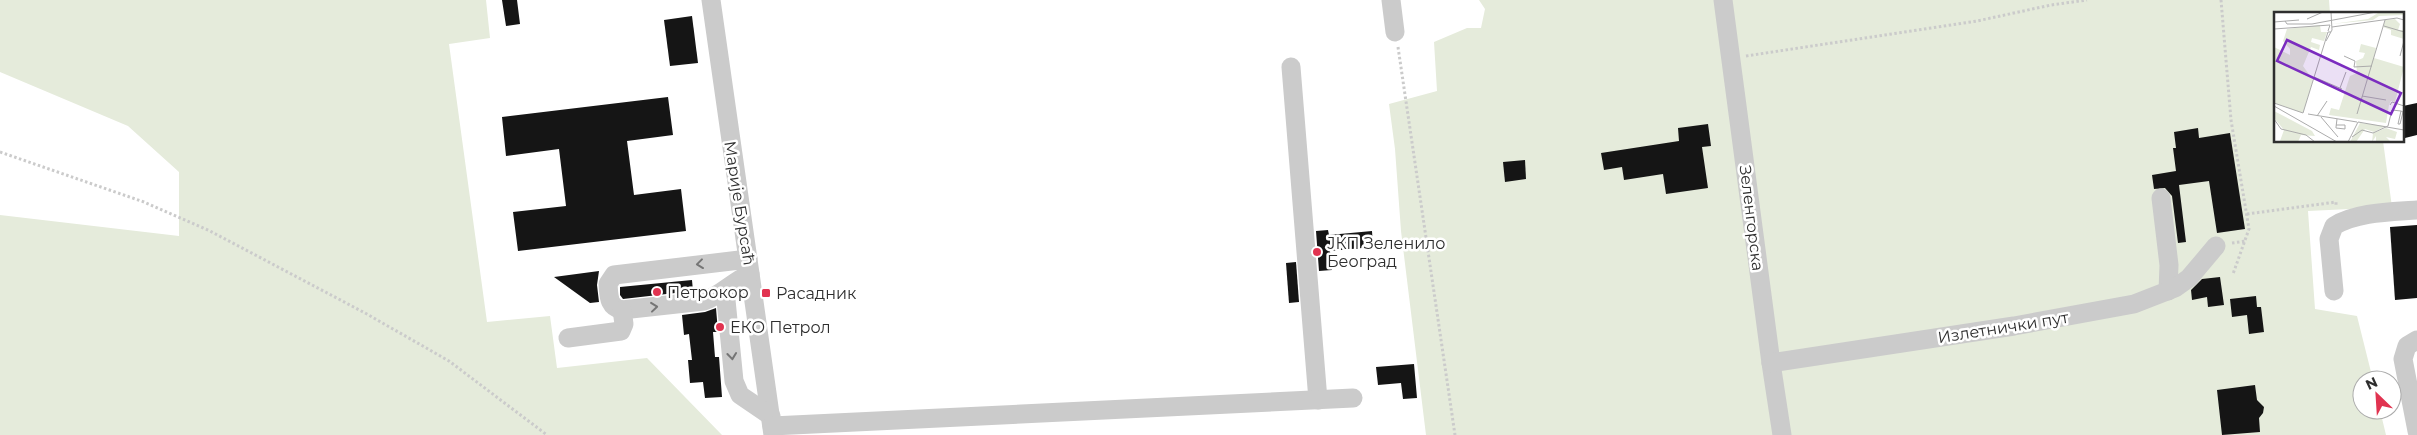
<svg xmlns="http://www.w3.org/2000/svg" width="2417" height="435" font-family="Montserrat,sans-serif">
<rect width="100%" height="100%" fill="#fff"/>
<g fill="#e5ebdb">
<polygon points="0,0 486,0 490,38 449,44 487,322 550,316 557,368 647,358 722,435 0,435 0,215 179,236 179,172 128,126 0,72"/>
<polygon points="1479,0 2329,0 2330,14 2276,14 2276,141 2383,141 2392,207 2308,211 2315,309 2357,316 2373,380 2362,380 2362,410 2380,410 2386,435 1426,435 1401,231 1395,149 1389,104 1437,91 1434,42 1467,28 1481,28 1485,9"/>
</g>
<g fill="#151515">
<polygon points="502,0 517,0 520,24 506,26"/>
<polygon points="692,16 698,63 670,66 664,20"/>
<polygon points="668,97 673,135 627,141 634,195 681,189 686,231 518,251 513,212 566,206 559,149 506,156 502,117"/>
<polygon points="2417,103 2417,135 2405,138 2403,106"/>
<polygon points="1708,124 1711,146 1702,147 1708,188 1666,194 1663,174 1624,180 1622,167 1604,170 1601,153 1679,141 1678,128"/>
<polygon points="2198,128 2199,138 2230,133 2245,229 2217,233 2209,181 2179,185 2186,242 2178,243 2172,196 2165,188 2154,189 2152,175 2176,171 2173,148 2176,148 2174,132"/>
<polygon points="1525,160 1526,179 1505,182 1503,162"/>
<polygon points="2417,225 2417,298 2395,300 2390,227"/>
<polygon points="1328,230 1329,235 1372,231 1373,247 1330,251 1332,270 1319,271 1316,231"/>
<polygon points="1296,262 1299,302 1289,303 1286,263"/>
<polygon points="599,271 597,285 599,302 590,303 554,277"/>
<polygon points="2220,277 2224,305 2208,307 2207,297 2192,300 2191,290 2202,279"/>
<polygon points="692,280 693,291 623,299 620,295 620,287"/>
<polygon points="2256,296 2257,307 2261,307 2264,332 2249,334 2247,315 2232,317 2230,299"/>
<polygon points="716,308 718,332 713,332 715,357 719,357 722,397 705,398 703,382 690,383 688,360 692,360 689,334 684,335 682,315 705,312"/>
<polygon points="1414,364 1417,398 1403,399 1401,383 1378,385 1376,367"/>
<polygon points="2255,385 2257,400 2264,407 2263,413 2259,418 2260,432 2222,435 2217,390"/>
</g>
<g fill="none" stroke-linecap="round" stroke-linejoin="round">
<g stroke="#cbcbcb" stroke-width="3" stroke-dasharray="2.5 2.5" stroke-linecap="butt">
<polyline points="2221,0 2231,120 2249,229 2233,274"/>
<polyline points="1398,47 1455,435"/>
<polyline points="1746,56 1977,21 2051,5 2087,0"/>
<polyline points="0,152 144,202 210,231 365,313 449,361 547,435"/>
<polyline points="2247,214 2336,202 2336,205"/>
<polyline points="2232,243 2246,241"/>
</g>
<g stroke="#cbcbcb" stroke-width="19">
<polyline points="711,0 773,435"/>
<polyline points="1391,0 1395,32"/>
<polyline points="1723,0 1771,363 1782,435"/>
<polyline points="1291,67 1318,400"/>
<polyline points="2161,198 2169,265 2168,291"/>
<path d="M748 259 614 275 608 284C609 296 608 307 622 310L704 301C722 295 733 281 750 274"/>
<polyline points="725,290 734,381 740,395 771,416"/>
<path d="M2334 291 2329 239 2334 226C2357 212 2391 212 2417 210"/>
<polyline points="568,338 621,331 624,324 622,310"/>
<polyline points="2417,340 2407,346 2403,359 2417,431"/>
<polyline points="1771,363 2014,326 2134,304 2175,288 2189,278 2216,246"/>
<polyline points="772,426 1353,398"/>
</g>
</g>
<defs><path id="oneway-chevron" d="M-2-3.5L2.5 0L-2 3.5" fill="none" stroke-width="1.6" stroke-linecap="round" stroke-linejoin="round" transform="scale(1.25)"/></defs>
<g stroke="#757575">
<use href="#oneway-chevron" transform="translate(700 264) rotate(173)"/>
<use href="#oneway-chevron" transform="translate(654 307) rotate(-6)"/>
<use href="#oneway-chevron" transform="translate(732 356) rotate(84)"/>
</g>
<g fill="#e13350" stroke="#fff" stroke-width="2">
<circle cx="1317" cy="252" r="5"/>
<circle cx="657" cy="292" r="5"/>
<rect x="761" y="288" width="10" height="10" rx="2.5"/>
<circle cx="720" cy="327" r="5"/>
</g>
<g text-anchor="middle" stroke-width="5" stroke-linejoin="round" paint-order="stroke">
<g font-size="16" fill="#2e2e2e" stroke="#fff">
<text transform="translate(740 203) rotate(81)" y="6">Марије Бурсаћ</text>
<text transform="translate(1752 218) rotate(83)" y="6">Зеленгорска</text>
<text transform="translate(2003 327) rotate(-9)" y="6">Излетнички пут</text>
</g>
<g font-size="16" fill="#2e2e2e" stroke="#fff" text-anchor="start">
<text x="1327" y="249">ЈКП Зеленило<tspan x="1327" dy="18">Београд</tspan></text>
<text x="667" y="298">Петрокор</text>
<text x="776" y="299">Расадник</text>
<text x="730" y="333">ЕКО Петрол</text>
</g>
</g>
<g transform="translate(2274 12)">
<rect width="130" height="130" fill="#fff"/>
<path d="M130 0V3L105 4 99 8 58 12 94 7 104 1ZM121 7 126 12 124 18H130V27L117 23V18L109 15 111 8ZM46 13 47 20H53L50 29 38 26 37 30 46 33 45 38 37 35 29 54 39 68 29 101 0 91V35L16 43V37L9 29 13 17ZM87 32 102 36 100 46 130 55 121 90 117 89 115 93 112 111 55 103 57 96 65 98 76 64 83 61 82 49 89 46 91 41 85 40ZM0 99 38 119 41 124 27 123 24 130H0L6 129 10 118 0 106ZM86 111 112 114 100 120 91 117 82 130H76ZM112 116 123 120 121 127 112 125 117 130H102V124L98 130 99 121Z" fill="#e5ebdb"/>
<path fill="none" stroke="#ababab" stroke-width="1" d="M33 7 49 0M11 9 13 12H38L102 0M0 10 25 8M110 14 130 20M58 15 123 6 130 8M0 17 56 13 54 19M52 29 58 18 57 0M70 44 81 49 80 55 98 54M126 44 130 29M40 65 68 77M66 76 72 60M88 84 112 88M0 91 29 101M116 93 118 90 130 94M0 94 63 130M127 99 129 100 126 112H124ZM29 101 54 20H57M34 102 83 110M83 102 111 8M43 104 53 89M47 105 64 125M0 107 7 117 32 123 41 130M62 113H71V117L62 116V115L63 107M78 125 88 118 99 121 114 114 118 98 127 99M74 130 84 110 130 118"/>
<path fill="#7b2cbf" fill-opacity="0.15" stroke="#7b2cbf" stroke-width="2.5" d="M13 28 127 81 117 102 3 49Z"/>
<rect width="130" height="130" fill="none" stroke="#2e2e2e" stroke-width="2.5"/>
</g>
<g transform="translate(2377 395) rotate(335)"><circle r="24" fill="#ffffff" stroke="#ababab"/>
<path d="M0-4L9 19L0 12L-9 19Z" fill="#e13350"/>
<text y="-8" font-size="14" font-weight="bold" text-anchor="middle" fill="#2e2e2e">N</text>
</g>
</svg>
